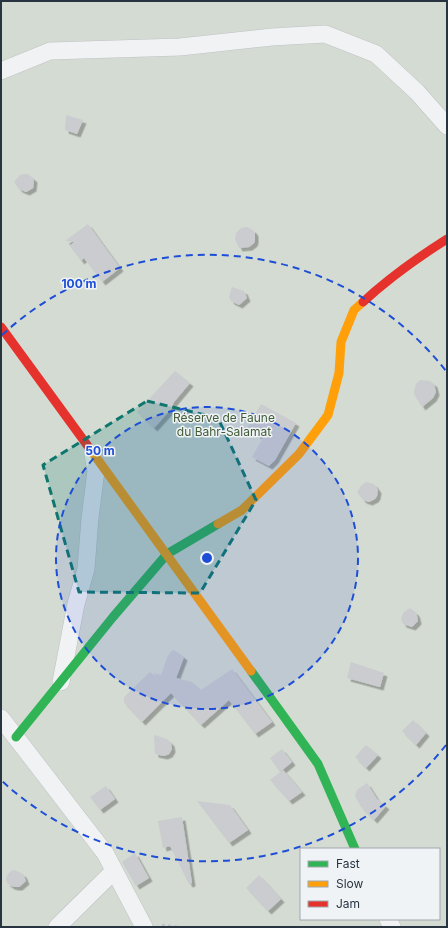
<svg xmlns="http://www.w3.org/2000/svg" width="448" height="928" font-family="Inter,sans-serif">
<defs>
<filter id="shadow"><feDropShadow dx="3.5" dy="3.5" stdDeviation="0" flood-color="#0004"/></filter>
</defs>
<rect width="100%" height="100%" fill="#e2e4e7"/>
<path fill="#d4dbd2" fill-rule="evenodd" d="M1 1H447V927H1ZM301 849H439V919H301Z"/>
<g fill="#cacccf" filter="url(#shadow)">
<polygon points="66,115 83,120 77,134 65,130"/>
<polygon points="24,174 28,174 34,179 33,188 26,192 19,189 14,182 20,175"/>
<polygon points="88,224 120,268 102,282 84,258 81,261 70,246 74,242 65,241"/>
<polygon points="247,227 253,230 255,233 255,240 254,243 249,247 239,248 235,239 236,233 241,228"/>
<polygon points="232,287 244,291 247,298 239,305 231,301 229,297"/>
<polygon points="175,371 190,383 174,402 171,409 154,428 137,412"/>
<polygon points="420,380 430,381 434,384 436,392 433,398 422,407 414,394 414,391 416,384"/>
<polygon points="261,404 296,423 275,460 269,466 252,457 263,438 247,429"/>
<polygon points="366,482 374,484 378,490 377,496 375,499 369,502 363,500 357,492 361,486"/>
<polygon points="410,608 416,613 417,616 418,621 412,627 403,624 401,619 404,612"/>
<polygon points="173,650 179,653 184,657 176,678 192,682 201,690 232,669 272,722 255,734 229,700 201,725 171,693 142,722 124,703 124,697 150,672 159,680 153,673 161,675 168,655"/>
<polygon points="351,662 384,673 380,687 347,678"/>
<polygon points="413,720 426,733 416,745 402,731"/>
<polygon points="154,735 167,739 171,743 172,749 169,754 164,756 155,754"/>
<polygon points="366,745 378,755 366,768 355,757"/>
<polygon points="282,749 292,762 280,772 270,758"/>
<polygon points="283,770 302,792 289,801 270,780"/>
<polygon points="367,783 377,799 386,806 374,820 361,807 355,796 357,790"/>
<polygon points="106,786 115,799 100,810 90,797"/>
<polygon points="197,801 230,805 248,830 229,843"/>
<polygon points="182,817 192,883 189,884 170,846 163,848 158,821"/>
<polygon points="135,853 149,878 136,886 122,862"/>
<polygon points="15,870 23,874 26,881 19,887 15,887 11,886 7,883 6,878 8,874 11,871"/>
<polygon points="259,875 281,899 268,911 246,888"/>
</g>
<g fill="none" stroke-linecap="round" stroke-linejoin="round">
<g stroke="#c0c2c5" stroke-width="18">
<g id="street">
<polyline points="1,71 50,51 180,47 272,37 325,34 376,54 417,92 447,126"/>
<polyline points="61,682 76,604 86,569 90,518 96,471 93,454"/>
<polyline points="1,718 105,853 144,927"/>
<polyline points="388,919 392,927"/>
<polyline points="57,927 114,871"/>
</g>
</g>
<polyline stroke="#c0c4c7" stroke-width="2.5" stroke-dasharray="3 3" stroke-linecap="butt" points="162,925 179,927"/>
<use href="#street" stroke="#f1f2f3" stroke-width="17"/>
<g stroke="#30b455" stroke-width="9">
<polyline points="251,671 318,764 355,849"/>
<polyline points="16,737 113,617 167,554 218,524"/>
</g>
<g stroke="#ff9f0a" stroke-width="9">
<polyline points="90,449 251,671"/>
<polyline points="218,524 242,510 299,454 328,415 339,373 341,342 354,310 363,302"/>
</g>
<g stroke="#e5322d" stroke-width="9">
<path d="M363 302C389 278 417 258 447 239"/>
<polyline points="1,327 90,449"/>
</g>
</g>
<path fill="#0f766e" fill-opacity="0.2" stroke="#0f766e" stroke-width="3" stroke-dasharray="8 5" stroke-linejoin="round" d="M147 401 218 418 256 500 200 593 79 592 43 465Z"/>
<circle cx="207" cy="558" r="151" fill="#1d4ed8" fill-opacity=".12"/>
<g fill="none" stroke="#1d4ed8" stroke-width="2" stroke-dasharray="7 5">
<circle cx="207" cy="558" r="151"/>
<path d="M446 745A303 303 0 0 1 2 781M2 335A303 303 0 0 1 446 371"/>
</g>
<g text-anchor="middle" stroke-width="3" stroke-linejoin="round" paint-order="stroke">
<g font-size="12" fill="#425c36" stroke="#eff3f6">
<text x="224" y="422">Réserve de Faune<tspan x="224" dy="14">du Bahr-Salamat</tspan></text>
</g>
</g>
<circle cx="207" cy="558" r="6" fill="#1d4ed8" stroke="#eff3f6" stroke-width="2"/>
<g font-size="12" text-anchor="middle" font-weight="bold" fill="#1d4ed8" stroke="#eff3f6" stroke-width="3" stroke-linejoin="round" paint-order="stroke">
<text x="79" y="288">100 m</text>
<text x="100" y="455">50 m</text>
</g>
<rect width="448" height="928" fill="none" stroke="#283440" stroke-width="4"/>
<rect x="300" y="848" width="140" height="72" fill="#eff3f6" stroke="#9fa7ad"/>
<rect x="308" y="861" width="20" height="6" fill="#30b455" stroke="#9fa7ad"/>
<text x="336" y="868" font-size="12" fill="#283440">Fast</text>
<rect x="308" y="881" width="20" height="6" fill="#ff9f0a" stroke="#9fa7ad"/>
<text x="336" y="888" font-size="12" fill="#283440">Slow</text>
<rect x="308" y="901" width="20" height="6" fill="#e5322d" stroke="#9fa7ad"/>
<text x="336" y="908" font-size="12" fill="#283440">Jam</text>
</svg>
